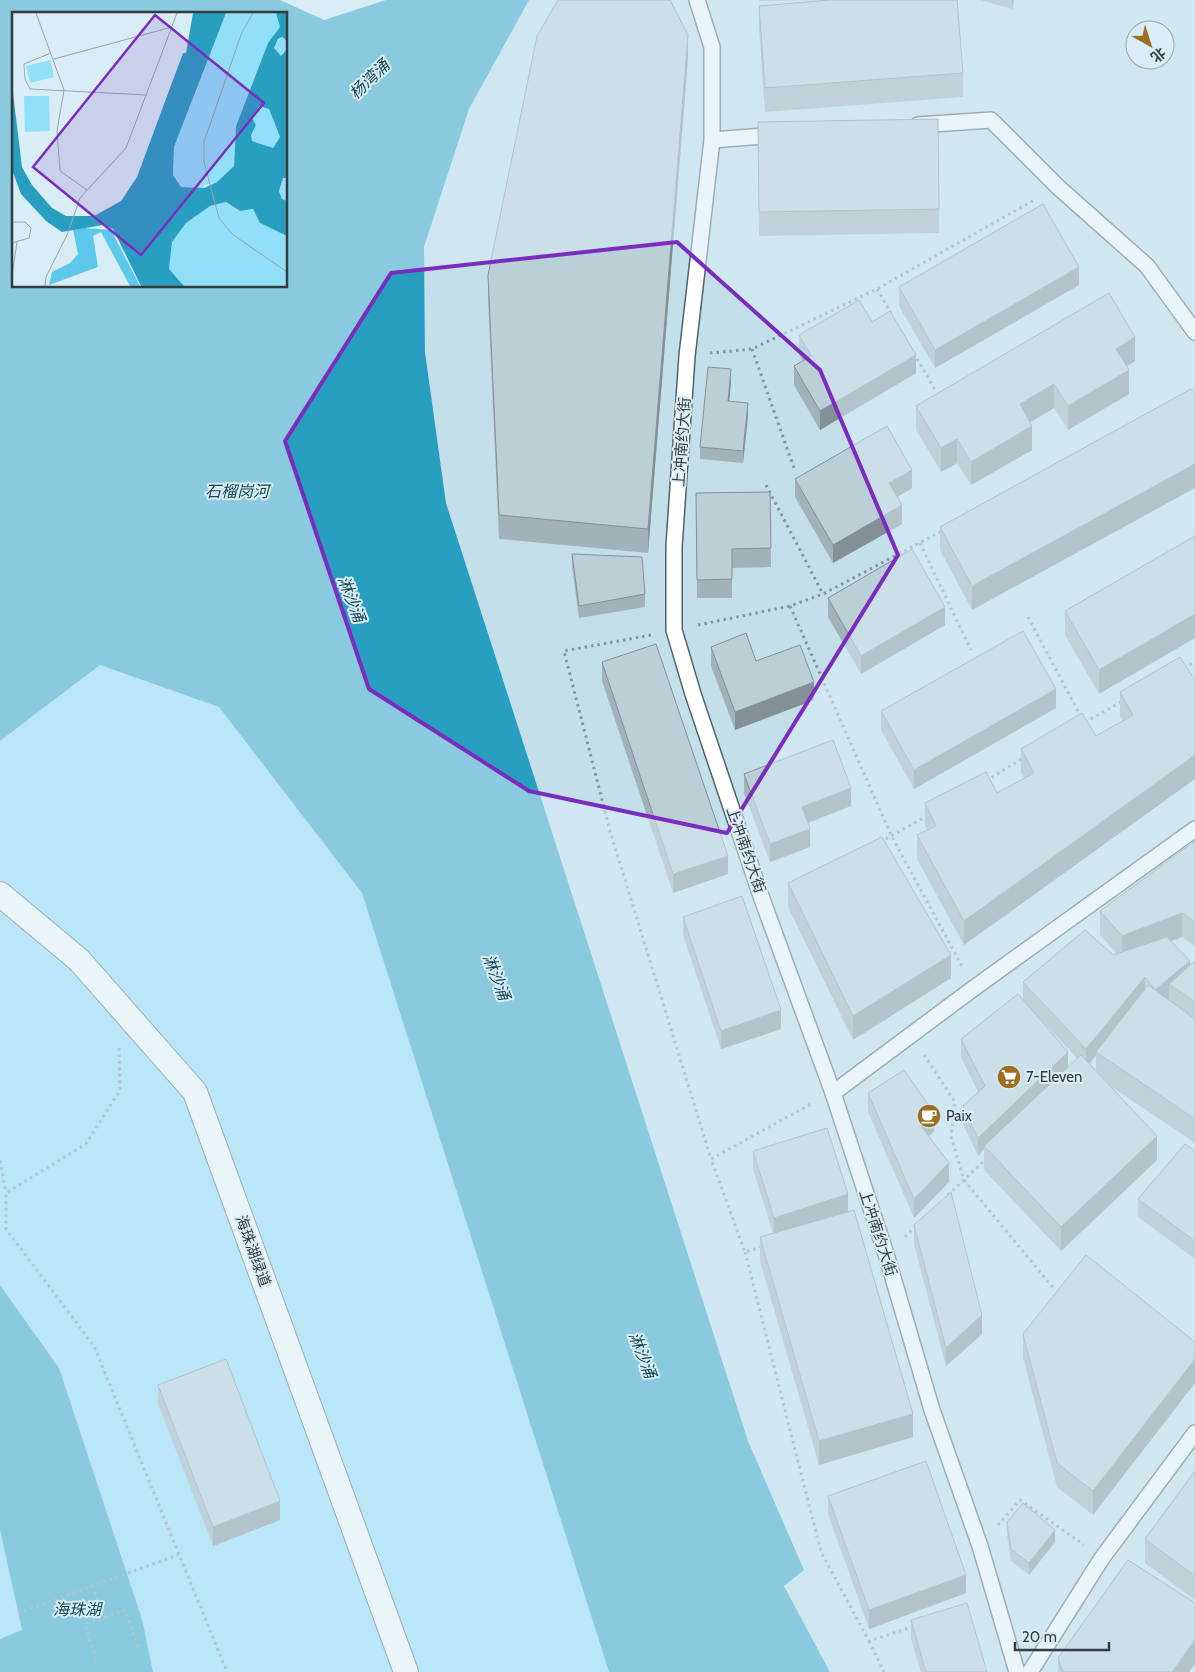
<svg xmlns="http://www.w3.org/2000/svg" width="1195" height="1672" font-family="Cabin,'Noto Sans SC',sans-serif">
<rect width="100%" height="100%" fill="#d8edf5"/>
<path fill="#c3e0ea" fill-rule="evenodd" d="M529 0H1195V1672H830L784 1585 804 1569 748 1441 446 503 425 352 424 247 469 109ZM1135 30H1165V60H1135Z"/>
<g fill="#92dff9">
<polygon points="100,665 219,707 362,893 609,1672 153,1672 142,1619 59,1368 0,1285 0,741"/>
<polygon points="0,1530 22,1631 0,1639"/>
</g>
<g fill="#289fc1" fill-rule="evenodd">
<path d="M0 0H280L324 20 386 0H529L469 109 424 247 425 352 446 503 748 1441 804 1570 784 1586 830 1672H609L362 893 219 707 100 665 0 741ZM14 14H286V286H14Z"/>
<polygon points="0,1285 59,1368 142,1619 153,1672 0,1672 0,1639 22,1630 0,1530"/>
</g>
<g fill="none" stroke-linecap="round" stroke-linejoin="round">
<g stroke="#506269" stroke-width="18">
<g id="service">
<polyline points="697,0 712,47 712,140 687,356 674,547 674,630 693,694 762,899 833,1093 886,1254 932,1410 980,1546 1017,1672"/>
<polyline points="918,125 991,120 1058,187 1147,266 1195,332"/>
<polyline points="712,140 778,135"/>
<polyline points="833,1093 974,988 1195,829"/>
<polyline points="1030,1672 1102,1558 1195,1433"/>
</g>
</g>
<g stroke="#506269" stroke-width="26">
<polyline id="pedestrian" points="0,894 79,960 195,1092 406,1672"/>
</g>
<g stroke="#86959a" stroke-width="3" stroke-dasharray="2.5 4" stroke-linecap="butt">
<polyline points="877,289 891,313"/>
<polyline points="752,349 795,471"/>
<polyline points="710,353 752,349 877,289 1036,199"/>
<polyline points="914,353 935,390"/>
<polyline points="766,485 823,594"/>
<polyline points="920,543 971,650"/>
<polyline points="790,606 892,837 963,968"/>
<polyline points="1028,617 1081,717"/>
<polyline points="698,625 790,606 823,594 942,531"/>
<polyline points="651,635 564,651 610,831 711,1159"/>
<polyline points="1184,668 1195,662"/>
<polyline points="1085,722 1123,701"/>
<polyline points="986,781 1023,758"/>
<polyline points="880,842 927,816"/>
<polyline points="119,1048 120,1090 86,1144 6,1193 6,1229 94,1346 227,1672"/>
<polyline points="924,1055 955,1102 951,1136 964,1180 1055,1290"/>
<polyline points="0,1161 6,1193"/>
<polyline points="948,1195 987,1158"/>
<polyline points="905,1237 917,1225"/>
<polyline points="762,1247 745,1252 711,1159 811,1104"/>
<polyline points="745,1252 821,1552 869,1641 912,1627"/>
<polyline points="998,1525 1020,1500 1084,1545"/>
<polyline points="92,1586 105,1617"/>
<polyline points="18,1613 178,1555"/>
<polyline points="869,1641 884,1672"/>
<polyline points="96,1660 85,1624 125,1610 138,1647"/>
</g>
<use href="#service" stroke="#fff" stroke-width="15"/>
<use href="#pedestrian" stroke="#fff" stroke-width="24"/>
</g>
<g fill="#a1b2b9" fill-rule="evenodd">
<polygon points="759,0 957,0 963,73 963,97 765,112 759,29 759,6 825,0 759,1"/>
<polygon points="980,0 1014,0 1012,9"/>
<polygon points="688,59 648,553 499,539 488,299 488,275"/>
<polygon points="938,119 939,233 759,236 758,122"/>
<polygon points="1079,285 935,368 899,306 899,287"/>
<polygon points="872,322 916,373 820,430 794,385 794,366 803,361 799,354 799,335"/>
<polygon points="1135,361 1126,367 1129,394 1068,430 1054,408 1030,422 1032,450 971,485 957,463 941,472 916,430 916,406"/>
<polygon points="731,382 729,401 748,416 743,463 700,459 700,447"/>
<polygon points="1191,389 972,610 940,550 940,527"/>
<polygon points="795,479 912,488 897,497 902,524 833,563 795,497"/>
<polygon points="770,492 771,567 732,568 732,598 697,598 696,493"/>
<polygon points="1195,536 1099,694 1065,635 1065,611"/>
<polygon points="572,554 645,594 645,607 579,618 572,567"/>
<polygon points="828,598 945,625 861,674 828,617"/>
<polygon points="711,647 814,700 735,730 711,666"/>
<polygon points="1180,657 964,945 917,859 917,835 927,830 925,826 925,803 997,793 1024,778 1021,773 1021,749 1096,736 1123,721 1120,716 1120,692"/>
<polygon points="602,662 728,874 673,893 602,681"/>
<polygon points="1056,708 914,789 881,730 881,711"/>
<polygon points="744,774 851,806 808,823 810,847 770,862 744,793"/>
<path d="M1195 841V946L1182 937 1171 941 1190 965 1195 961V1143L1106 1083 1157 1160 1061 1251 984 1170V1149L978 1156 963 1124V1106L978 1092 961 1057V1039L1023 999V982L1117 954 1100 935V911ZM1034 1013 1077 1058 1068 1068ZM1096 1055V1072L1089 1064Z"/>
<polygon points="788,883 951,978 853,1040 788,907"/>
<polygon points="683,917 781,1029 721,1049 683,935"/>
<polygon points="868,1093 934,1131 929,1136 949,1182 914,1218 868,1112"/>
<polygon points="753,1151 848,1211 913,1437 819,1465 760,1261 760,1237 773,1233 753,1169"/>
<polygon points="1195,1151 1195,1259 1138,1217 1138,1199"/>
<polygon points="914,1225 982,1334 946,1366 914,1244"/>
<polygon points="1023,1334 1195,1342 1093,1515 1057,1487 1023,1358"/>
<polygon points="158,1385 280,1520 213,1546 158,1404"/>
<polygon points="1195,1471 1195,1600 1145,1563 1145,1539"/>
<polygon points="828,1496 966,1593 869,1629 828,1514"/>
<polygon points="1007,1522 1055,1542 1029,1575 1011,1561 1007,1534"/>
<polygon points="911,1620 987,1672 921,1672 911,1639"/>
<polygon points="1058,1658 1189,1672 1058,1672"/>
</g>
<g fill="#839196">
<polygon points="1012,0 1014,0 1012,9"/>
<polygon points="688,35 688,59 648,553 648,529"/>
<polygon points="1079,267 1079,285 935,368 935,350"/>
<polygon points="1135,337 1135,361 1116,373 1116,349"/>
<polygon points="916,355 916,373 820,430 820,411"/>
<polygon points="731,369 731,382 728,414 728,401"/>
<polygon points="1129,370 1129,394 1068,430 1068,406"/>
<polygon points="1054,384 1054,408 1020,428 1020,404"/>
<polygon points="748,403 748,416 743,463 743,451"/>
<polygon points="1032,426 1032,450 971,485 971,462"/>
<polygon points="957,439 957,463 941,472 941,448"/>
<polygon points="1195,464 1195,488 972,610 972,586"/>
<polygon points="912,470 912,488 889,502 889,483"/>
<polygon points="902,505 902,524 833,563 833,545"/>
<polygon points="945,607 945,625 861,674 861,656"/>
<polygon points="1195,614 1195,638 1099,694 1099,670"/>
<polygon points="814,682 814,700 735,730 735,712"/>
<polygon points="1056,689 1056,708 914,789 914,770"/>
<polygon points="1195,755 1195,779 964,945 964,921"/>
<polygon points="851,788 851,806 802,825 802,807"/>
<polygon points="810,829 810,847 770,862 770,844"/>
<polygon points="728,856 728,874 673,893 673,874"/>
<polygon points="1182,913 1182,937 1122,960 1122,936"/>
<polygon points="951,955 951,978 853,1040 853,1016"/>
<polygon points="1190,961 1190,980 1169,984 1169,998 1155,1009 1155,990"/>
<polygon points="1145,977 1145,996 1096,1052 1096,1055 1086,1068 1086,1049"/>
<polygon points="781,1010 781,1029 721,1049 721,1031"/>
<polygon points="1068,1052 1068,1070 984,1146 984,1149 978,1156 978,1138"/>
<polygon points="934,1113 934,1131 921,1144 921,1126"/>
<polygon points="1157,1136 1157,1160 1061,1251 1061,1227"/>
<polygon points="949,1163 949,1182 914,1218 914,1199"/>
<polygon points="848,1194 848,1213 774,1236 774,1218"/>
<polygon points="982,1315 982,1334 946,1366 946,1348"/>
<polygon points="1195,1359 1195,1383 1093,1515 1093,1491"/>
<polygon points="913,1414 913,1437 819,1465 819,1441"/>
<polygon points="280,1501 280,1520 213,1546 213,1527"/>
<polygon points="1055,1530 1055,1542 1029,1575 1029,1563"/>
<polygon points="966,1575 966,1593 869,1629 869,1610"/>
<polygon points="1195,1640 1195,1664 1189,1672 1172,1672"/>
</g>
<g fill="#bbcfd7" stroke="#839196">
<polygon points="558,0 670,0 688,35 648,529 499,515 488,275 537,36"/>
<polygon points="830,0 957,0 963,73 765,88 759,6"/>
<polygon points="938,119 939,209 759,212 758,122"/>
<polygon points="1043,204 1079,267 935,350 899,287"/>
<polygon points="1109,293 1135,337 1116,349 1129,370 1068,406 1054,384 1020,404 1032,426 971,462 957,439 941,448 916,406"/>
<polygon points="859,300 872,322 890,311 916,355 820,411 794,366 811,356 799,335"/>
<polygon points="708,367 731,369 728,401 748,403 743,451 700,447"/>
<polygon points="1191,389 1195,395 1195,464 972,586 940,527"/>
<polygon points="887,426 912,470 889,483 902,505 833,545 795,479"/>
<polygon points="770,492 771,548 732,549 732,579 697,580 696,493"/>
<polygon points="1195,536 1195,614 1099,670 1065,611"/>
<polygon points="912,549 945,607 861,656 828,598"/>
<polygon points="572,554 642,557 645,594 579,606"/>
<polygon points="1023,631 1056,689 914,770 881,711"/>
<polygon points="746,633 756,661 800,645 814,682 735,712 711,647"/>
<polygon points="656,644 728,856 673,874 602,662"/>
<polygon points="1180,657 1195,680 1195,755 964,921 917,835 936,826 925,803 986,772 997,793 1034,773 1021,749 1082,713 1096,736 1133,715 1120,692"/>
<polygon points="833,740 851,788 802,807 810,829 770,844 744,774"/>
<polygon points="882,837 951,955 853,1016 788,883"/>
<polygon points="1195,841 1195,922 1182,913 1122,936 1100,911"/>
<polygon points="742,896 781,1010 721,1031 683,917"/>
<polygon points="1085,930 1113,955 1167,937 1190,961 1155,990 1145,977 1086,1049 1023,982"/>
<polygon points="1195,961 1195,1002 1169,984"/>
<polygon points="1148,985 1195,1019 1195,1119 1096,1052"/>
<polygon points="1018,994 1068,1052 978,1138 963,1106 985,1086 961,1039"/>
<polygon points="1081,1055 1157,1136 1061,1227 984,1146"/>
<polygon points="904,1070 934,1113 921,1126 949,1163 914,1199 868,1093"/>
<polygon points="827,1128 848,1194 774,1218 753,1151"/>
<polygon points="1185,1144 1195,1151 1195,1241 1138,1199"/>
<polygon points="951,1192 982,1315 946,1348 914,1225"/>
<polygon points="854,1210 913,1414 819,1441 760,1237"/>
<polygon points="1086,1255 1195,1342 1195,1359 1093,1491 1057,1463 1023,1334"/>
<polygon points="226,1359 280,1501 213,1527 158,1385"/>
<polygon points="926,1461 966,1575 869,1610 828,1496"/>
<polygon points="1195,1471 1195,1576 1145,1539"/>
<polygon points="1023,1503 1055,1530 1029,1563 1011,1549 1007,1522"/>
<polygon points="1128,1560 1195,1603 1195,1640 1172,1672 1063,1672 1058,1658"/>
<polygon points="967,1603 987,1672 926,1672 911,1620"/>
</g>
<path d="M0 0H1195V1672H0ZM677 242 820 370 898 555 727 833 529 791 369 689 285 441 391 273Z" fill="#d8edf5" fill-opacity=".55" fill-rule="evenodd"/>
<path fill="none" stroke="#7b2cbf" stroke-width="4" stroke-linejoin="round" d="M677 242 820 370 898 555 727 833 529 791 369 689 285 441 391 273Z"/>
<defs>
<g id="supermarket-disc" transform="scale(1.25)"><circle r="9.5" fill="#9f6d23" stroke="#d8edf5"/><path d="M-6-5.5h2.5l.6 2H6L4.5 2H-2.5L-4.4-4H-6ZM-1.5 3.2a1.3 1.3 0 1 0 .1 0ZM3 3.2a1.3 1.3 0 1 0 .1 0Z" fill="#fff"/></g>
<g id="cafe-disc" transform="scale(1.25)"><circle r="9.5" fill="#9f6d23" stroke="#d8edf5"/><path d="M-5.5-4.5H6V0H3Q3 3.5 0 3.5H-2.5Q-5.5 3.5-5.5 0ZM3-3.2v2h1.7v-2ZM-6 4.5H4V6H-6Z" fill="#fff"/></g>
</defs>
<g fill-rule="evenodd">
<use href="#supermarket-disc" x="1009" y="1077"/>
<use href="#cafe-disc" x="929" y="1116"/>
</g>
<g text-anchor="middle" stroke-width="4" stroke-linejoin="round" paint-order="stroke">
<g font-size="15" fill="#343c3f" stroke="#d8edf5">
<text transform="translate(682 442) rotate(-86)" y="5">上冲南约大街</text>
<text transform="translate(746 850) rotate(71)" y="5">上冲南约大街</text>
<text transform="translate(878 1233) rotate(72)" y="5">上冲南约大街</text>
<text transform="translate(253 1251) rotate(70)" y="5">海珠湖绿道</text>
</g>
<g font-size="15" fill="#343c3f" stroke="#d8edf5" text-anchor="start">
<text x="1026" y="1082">7-Eleven</text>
<text x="946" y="1121">Paix</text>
</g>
<g font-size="16" font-style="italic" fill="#154554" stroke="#d8edf5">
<text transform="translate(369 79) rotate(-44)" y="6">杨湾涌</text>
<text x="237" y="497">石榴岗河</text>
<text transform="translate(352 599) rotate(69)" y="6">淋沙涌</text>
<text transform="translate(497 977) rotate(69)" y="6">淋沙涌</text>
<text transform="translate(643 1355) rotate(69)" y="6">淋沙涌</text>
<text x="77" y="1615">海珠湖</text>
</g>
</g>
<g transform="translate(12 12)">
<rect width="275" height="275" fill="#d8edf5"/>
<path d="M214 1H264L269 15 256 31 224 114 222 154 205 170 192 173V176L169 175 161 163 162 135ZM270 25 275 29V37L269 44 264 42 262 32ZM38 48 42 65 18 71 14 54ZM12 84H37L38 119 13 120ZM247 93 257 97 268 125 261 137 240 129 239 124 244 113 240 107ZM271 166H275V189L270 187 267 179ZM214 190 228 199 241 197 248 211 275 224V274H172L157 257 160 230 174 211 197 194Z" fill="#92dff9"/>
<path d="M72 216 99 218 128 274H118L89 220 81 224 86 255 37 273 40 260 58 251 66 242 61 218Z" fill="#5cc9ec"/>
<path d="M181 1H214L162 135 161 163 169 175 192 176 205 170 222 154 224 114 256 31 268 15 264 1H275V29L270 25 266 27 262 36 269 44 275 37V166H271L267 179 270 187 275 189V224L248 211 241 197 228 199 214 190 198 194 174 211 160 230 157 257 172 274H129L101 217 91 213 50 220 34 209 9 182 0 158V73L10 155 20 173 40 196 54 204H82L109 189 125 165 171 41H174ZM247 94 257 97 268 125 261 136 240 129 239 123 244 113 240 106Z" fill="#289fc1" fill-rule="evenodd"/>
<path fill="none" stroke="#96a6ac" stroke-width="1" d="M24 1 52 78 45 119 48 159 75 178M241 1 230 20 192 130V150L207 206 220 222 275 260M39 41 12 52 13 67 18 77 134 83M42 47 160 15M0 210H13L19 216 17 226 0 231M0 264 5 230M33 274 34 265 55 223 68 186 114 136 165 1"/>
<path fill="#7b2cbf" fill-opacity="0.15" stroke="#7b2cbf" stroke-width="2.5" d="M143 3 252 91 129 243 21 155Z"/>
<rect width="275" height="275" fill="none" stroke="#343c3f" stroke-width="2.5"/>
</g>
<g transform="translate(1150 45) rotate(141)"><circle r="24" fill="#d8edf5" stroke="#96a6ac"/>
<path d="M0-4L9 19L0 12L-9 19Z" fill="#9f6d23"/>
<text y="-8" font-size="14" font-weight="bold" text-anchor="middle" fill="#343c3f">北</text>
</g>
<path d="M1015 1642v8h94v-8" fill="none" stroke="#343c3f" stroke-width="2.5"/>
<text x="1022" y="1642" font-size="15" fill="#343c3f" stroke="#d8edf5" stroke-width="4" paint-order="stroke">20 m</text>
</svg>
